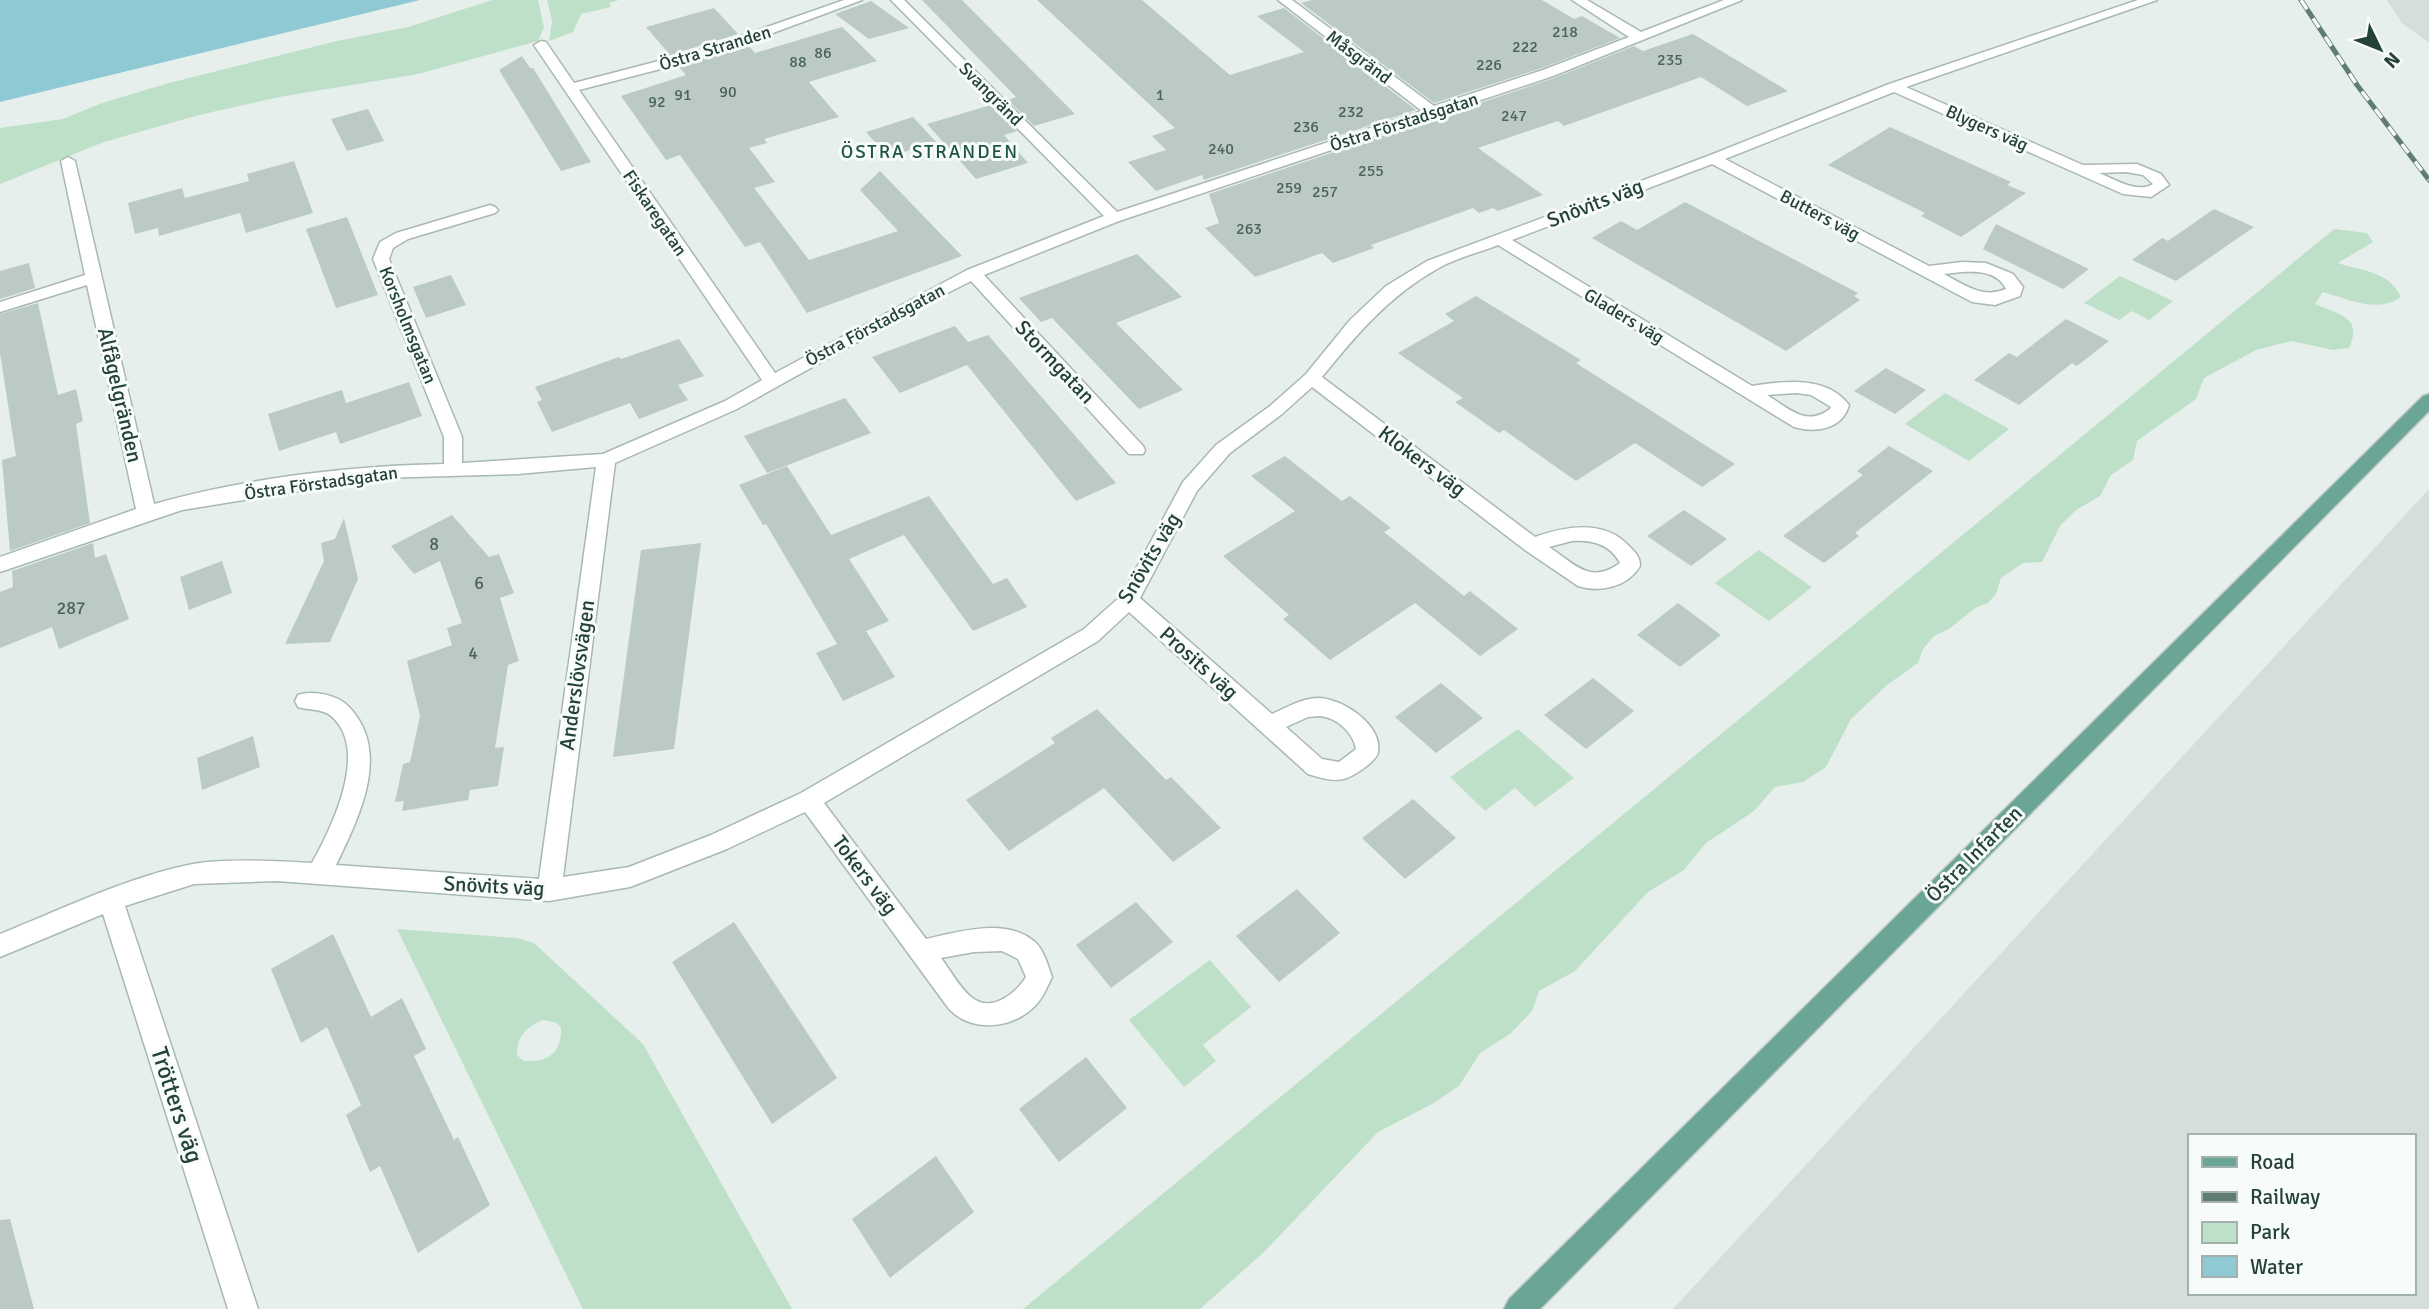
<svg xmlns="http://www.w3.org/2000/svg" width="2429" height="1309" font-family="Signika,sans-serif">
<rect width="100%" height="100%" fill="#e6efeb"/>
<g fill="#d4dfda" fill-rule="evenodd">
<polygon points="2387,0 2429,0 2429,43 2402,23"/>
<path d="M2429 489V1309H1673ZM2189 1136H2413V1293H2189Z"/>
</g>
<g fill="#bfe0c8" fill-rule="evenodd">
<polygon points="492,0 538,0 544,27 538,41 418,74 279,97 199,115 104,142 0,184 0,128 63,119 102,103 169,83 337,41 408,27"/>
<polygon points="547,0 619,0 609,3 611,7 581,14 573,32 549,41 552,21"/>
<path d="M2334 229 2367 233 2373 242 2338 263C2362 271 2389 271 2401 297 2377 314 2349 299 2323 292L2315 304C2340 315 2363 317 2349 348L2333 350 2291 341 2256 350 2204 378 2196 399 2137 441 2133 460 2111 475 2100 496 2076 510 2060 526 2042 562 2023 563 2001 578 1996 594 1988 603 1975 608 1949 629 1934 636 1923 649 1918 663 1887 685 1851 719 1826 767 1803 782 1775 787 1754 811 1706 843 1684 870 1648 892 1575 971 1539 991 1532 1011 1510 1034 1480 1053 1459 1086 1434 1103 1378 1132 1264 1252 1200 1309H1023Z"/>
<polygon points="2120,276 2173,301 2149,320 2132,311 2119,320 2084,303"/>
<polygon points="1945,393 2009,429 1969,461 1905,424"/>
<polygon points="1759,550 1812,587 1769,621 1715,583"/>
<polygon points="1518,729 1574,778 1535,807 1515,788 1485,811 1450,777"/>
<path d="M397 929 517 938 534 943 643 1044 792 1309H583ZM543 1020 557 1023 561 1028C562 1053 547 1063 524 1061L517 1055C517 1036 526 1027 543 1020Z"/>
<polygon points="1210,960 1251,1007 1203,1045 1216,1061 1184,1087 1129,1020"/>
</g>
<polygon fill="#8ec9d4" points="0,0 420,0 0,102"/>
<g fill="#bbcac4">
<polygon points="922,0 962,0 1075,114 1034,126 1008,100 1016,97"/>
<polygon points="1037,0 1142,0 1230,75 1304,52 1257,16 1284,8 1416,110 1204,180 1202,175 1156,191 1128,162 1166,150 1152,136 1175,128"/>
<polygon points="1312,0 1542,0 1574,19 1582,16 1620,38 1542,68 1434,103 1301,3"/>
<polygon points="871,1 909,28 869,39 835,14"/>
<polygon points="714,8 738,34 670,55 646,27"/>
<polygon points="842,27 877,61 809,82 839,117 764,139 767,143 749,148 775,182 754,188 809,260 898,231 860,190 880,171 962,256 807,313 760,242 745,247 680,155 666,160 621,96 686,75 679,67 748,45 755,53"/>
<polygon points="1693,34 1788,91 1747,106 1701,77 1564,126 1558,121 1478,148 1543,195 1498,211 1493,208 1479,213 1473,208 1371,245 1374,248 1333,263 1322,253 1255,277 1205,228 1219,223 1209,194 1554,78 1634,46 1643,51"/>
<polygon points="522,56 530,68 533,68 591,162 561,171 499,70"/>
<polygon points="991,105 1017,131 1004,135 1028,163 976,179 927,124"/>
<polygon points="368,109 384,141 347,151 331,119"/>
<polygon points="913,117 936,142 888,157 866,132"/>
<polygon points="1890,127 2011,182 2007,185 2026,193 1961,237 1921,216 1925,213 1828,165"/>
<polygon points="294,161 313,213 246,233 240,213 159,236 158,228 135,234 128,203 182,188 185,198 249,181 247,174"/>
<polygon points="1685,202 1858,293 1854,296 1860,300 1786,351 1592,238 1621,221 1637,230"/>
<polygon points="2214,209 2254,227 2176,281 2132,260 2162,238 2168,241"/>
<polygon points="347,217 378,295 336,308 306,229"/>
<polygon points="1996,224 2089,269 2063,289 1983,249"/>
<polygon points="1137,254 1182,297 1116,323 1183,390 1139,409 1052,318 1041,322 1019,298"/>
<polygon points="29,263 35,288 0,299 0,271"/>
<polygon points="451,275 466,305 426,318 413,287"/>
<polygon points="1476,296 1581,360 1576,363 1735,464 1702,487 1635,443 1576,481 1504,430 1499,433 1455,402 1463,398 1398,353 1454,321 1445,314"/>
<polygon points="38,303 58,395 76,389 83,421 76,424 90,523 10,551 2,460 16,456 0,353 0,314"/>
<polygon points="2066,319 2109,341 2077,366 2072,363 2019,405 1974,380 2009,353 2017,357"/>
<polygon points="955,326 968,342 988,335 1116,483 1076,501 967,365 900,393 872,357"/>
<polygon points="679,339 704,376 678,385 688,400 639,419 630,403 552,432 537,402 542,400 535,387 619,357 621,359"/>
<polygon points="1886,368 1926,390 1895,414 1854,391"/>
<polygon points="409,382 422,416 340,444 336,432 279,451 268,414 342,390 346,403"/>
<polygon points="845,398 871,433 767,473 744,436"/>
<polygon points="1889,446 1933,471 1855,533 1859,536 1824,563 1783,536 1863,475 1857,471"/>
<polygon points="1285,456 1342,501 1350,496 1391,528 1384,532 1464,596 1470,591 1518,629 1480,656 1415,603 1330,660 1283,619 1289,615 1223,556 1295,511 1251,476"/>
<polygon points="787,466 831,535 929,496 993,584 1007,578 1027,607 973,631 904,535 849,559 889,621 866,631 895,677 843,701 816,653 837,644 766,524 763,525 739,485"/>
<polygon points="1684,510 1727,539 1691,566 1647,536"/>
<polygon points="452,515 489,557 499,554 514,593 500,598 519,661 508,665 495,748 504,747 498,786 470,790 468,800 402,811 404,801 395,802 403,764 410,762 420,716 407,661 452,645 447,628 462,623 440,561 414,574 391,546"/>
<polygon points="344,518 358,579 330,642 285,644 324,561 321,543 335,539"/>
<polygon points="93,543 95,558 106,554 129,619 59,649 52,627 0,648 0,592 13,587 12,571"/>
<polygon points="701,543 674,749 613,757 641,550"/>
<polygon points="222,561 232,593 189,610 180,577"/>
<polygon points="1678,603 1721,635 1680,667 1637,635"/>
<polygon points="1593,678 1634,711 1586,749 1544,715"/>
<polygon points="1441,683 1483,718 1436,753 1395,717"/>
<polygon points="1097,709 1166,780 1171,777 1221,828 1173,862 1104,788 1009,851 966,800 1055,743 1051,738"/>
<polygon points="253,736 260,767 202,790 197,758"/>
<polygon points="1413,799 1456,838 1405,879 1362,838"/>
<polygon points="1297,889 1340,933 1279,982 1236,936"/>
<polygon points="1136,902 1173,942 1111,988 1076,945"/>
<polygon points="734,922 837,1078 772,1124 672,962"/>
<polygon points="333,934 371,1017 402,998 426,1049 414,1056 454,1140 458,1137 490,1205 418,1253 380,1166 370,1172 346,1115 361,1105 327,1027 301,1043 271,969"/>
<polygon points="1086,1057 1127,1108 1059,1162 1019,1109"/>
<polygon points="936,1156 974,1212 890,1278 852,1219"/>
<polygon points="10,1219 34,1309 0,1309 0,1220"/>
</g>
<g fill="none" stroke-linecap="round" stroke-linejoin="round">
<g stroke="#a8b8b2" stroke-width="3">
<path id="minor" d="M844 0H862L711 56 579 90 775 373 967 270 1104 216 891 0H904L1117 212 1422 111 1278 0H1292L1434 106 1543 70 1629 37 1572 0H1587L1641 32 1724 0H1742L1553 76 1119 221 984 275 1143 446 1145 450 1143 454H1129L971 281 924 305 737 409 615 463 563 877 629 867 711 835 801 793 1084 629 1122 595 1183 482 1216 445 1270 406 1306 374 1350 320 1386 286 1427 261 1708 156 1889 84 2138 0H2157L1906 87 2083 165 2137 164 2161 174 2169 185 2151 197 2123 194 1894 92 1725 159 1929 266 1962 262 1986 263 2013 274 2023 287 2020 296 1995 305 1972 302 1712 164 1512 240 1752 386C1783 381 1827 375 1849 405 1842 430 1815 433 1794 427L1498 245C1478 253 1455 258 1437 269 1389 296 1356 335 1322 377L1535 537C1566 526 1605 519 1630 547 1636 553 1640 557 1640 566 1628 587 1599 593 1578 586L1525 550 1312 387 1282 414 1230 453 1197 491 1140 598 1272 714C1286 708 1302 698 1318 698 1342 698 1383 725 1378 752 1377 758 1372 761 1368 765 1345 783 1336 783 1308 774L1129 612 1098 641 824 803 926 939C958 932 1007 917 1035 942 1044 950 1048 966 1052 977 1047 987 1043 998 1035 1006 1012 1029 972 1033 949 1009L805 812 727 849 630 887 549 901 277 881 194 884 125 906 258 1309H228L103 914 0 957V934C60 910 130 876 193 864 225 858 279 861 312 863 332 827 371 748 330 715 322 709 308 710 298 707L295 701 298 695C314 690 338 695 349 707 392 752 359 817 336 865L539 879 596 467 518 474 380 478 182 510 0 572V557L136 509 87 285 0 312V302L85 275 61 161 68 157 75 161 154 504C247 478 347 466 444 464V437L373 259 380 242 396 233 490 205 495 207 498 210 495 213 408 239 393 248 389 259 462 437V463L603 454 725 401 762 380 534 45 541 41 546 42 574 83 701 50ZM2126 172 2143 175 2153 184C2137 194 2115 179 2099 173ZM1962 272C1979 271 1998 272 2006 289 1982 299 1965 285 1944 274ZM1796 393 1811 395 1831 407 1830 409C1806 427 1790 409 1767 395ZM1572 541C1592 540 1610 544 1620 563 1590 585 1575 564 1549 547ZM1320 716C1337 718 1353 732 1356 749L1339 762 1322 759 1286 727 1308 717ZM1002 951 1018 959 1026 977C1016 993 991 1014 971 997 959 987 951 971 941 958L974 952Z"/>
</g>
<g stroke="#c2cac8" stroke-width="3">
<polygon id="major" points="2429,394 2429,411 1540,1309 1504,1309 1509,1299 2423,396"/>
</g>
<use href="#minor" fill="#fff" fill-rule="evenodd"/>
<use href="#major" fill="#6aa596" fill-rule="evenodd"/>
<g stroke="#5f7d75" stroke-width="5">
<polyline id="rail" points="2301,0 2357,85 2429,180"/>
</g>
<use href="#rail" stroke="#f7fbf9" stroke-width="3.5" stroke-dasharray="11" stroke-linecap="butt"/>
</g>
<g text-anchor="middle" stroke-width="6" stroke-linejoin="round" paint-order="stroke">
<g font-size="16" fill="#4a645c">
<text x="1565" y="37">218</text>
<text x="1525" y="52">222</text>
<text x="823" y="58">86</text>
<text x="1670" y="65">235</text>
<text x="798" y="67">88</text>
<text x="1489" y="70">226</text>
<text x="728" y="97">90</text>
<text x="683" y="100">91</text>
<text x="1160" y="100">1</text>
<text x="657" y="107">92</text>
<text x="1351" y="117">232</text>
<text x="1514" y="121">247</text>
<text x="1306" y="132">236</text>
<text x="1221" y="154">240</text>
<text x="1371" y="176">255</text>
<text x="1289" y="193">259</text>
<text x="1325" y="197">257</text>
<text x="1249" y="234">263</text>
</g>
<g font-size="18" fill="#24423a" stroke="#f7fbf9">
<text transform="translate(715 48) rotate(-17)" y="6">Östra Stranden</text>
<text transform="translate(1359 57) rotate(37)" y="6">Måsgränd</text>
<text transform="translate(991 94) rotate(45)" y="6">Svangränd</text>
<text transform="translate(1404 122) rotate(-18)" y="6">Östra Förstadsgatan</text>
<text transform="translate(1987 128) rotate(24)" y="6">Blygers väg</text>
<text transform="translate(655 213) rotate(56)" y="6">Fiskaregatan</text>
<text transform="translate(1820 215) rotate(28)" y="6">Butters väg</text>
<text transform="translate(1624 316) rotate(31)" y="6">Gladers väg</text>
<text transform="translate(408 325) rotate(68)" y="6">Korsholmsgatan</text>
<text transform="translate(875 325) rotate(-28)" y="6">Östra Förstadsgatan</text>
<text transform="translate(321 483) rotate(-8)" y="6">Östra Förstadsgatan</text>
</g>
<g font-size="18" fill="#4a645c">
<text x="434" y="550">8</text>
<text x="479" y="589">6</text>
<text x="71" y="614">287</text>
<text x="473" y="659">4</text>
</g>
<g font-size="19" letter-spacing="2" fill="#1f5548" stroke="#f7fbf9">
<text x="930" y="158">ÖSTRA STRANDEN</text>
</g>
<g font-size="21" fill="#24423a" stroke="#f7fbf9">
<text transform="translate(1595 203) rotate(-21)" y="7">Snövits väg</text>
<text transform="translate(1055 362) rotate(47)" y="7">Stormgatan</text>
<text transform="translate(120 395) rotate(77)" y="7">Alfågelgränden</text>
<text transform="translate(1422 461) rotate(37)" y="7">Klokers väg</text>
<text transform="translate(1149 558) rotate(-59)" y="7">Snövits väg</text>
<text transform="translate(1199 663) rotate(42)" y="7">Prosits väg</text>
<text transform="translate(577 675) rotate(-82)" y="7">Anderslövsvägen</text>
<text transform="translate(1974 854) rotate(-45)" y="7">Östra Infarten</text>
<text transform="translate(865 875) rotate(53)" y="7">Tokers väg</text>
<text transform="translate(494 886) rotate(3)" y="7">Snövits väg</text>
</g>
<g font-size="24" fill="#24423a" stroke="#f7fbf9">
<text transform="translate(177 1105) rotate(72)" y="8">Trötters väg</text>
</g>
</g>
<rect x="2188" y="1134" width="228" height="161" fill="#f7fbf9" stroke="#a3b1ad" stroke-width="2"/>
<rect x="2202" y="1157" width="35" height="10" fill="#6aa596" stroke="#a3b1ad" stroke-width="2"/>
<text x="2250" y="1169" font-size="21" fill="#24423a">Road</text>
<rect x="2202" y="1192" width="35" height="10" fill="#5f7d75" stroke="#a3b1ad" stroke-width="2"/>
<text x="2250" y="1204" font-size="21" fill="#24423a">Railway</text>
<rect x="2202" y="1222" width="35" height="21" fill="#bfe0c8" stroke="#a3b1ad" stroke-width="2"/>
<text x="2250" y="1239" font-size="21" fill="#24423a">Park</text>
<rect x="2202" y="1256" width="35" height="21" fill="#8ec9d4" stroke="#a3b1ad" stroke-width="2"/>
<text x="2250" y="1274" font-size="21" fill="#24423a">Water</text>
<g transform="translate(2380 49) rotate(133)" stroke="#f7fbf9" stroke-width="5" paint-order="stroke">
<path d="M0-5L12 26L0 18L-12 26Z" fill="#24423a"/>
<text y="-10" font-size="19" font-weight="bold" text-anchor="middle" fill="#24423a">N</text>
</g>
</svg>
